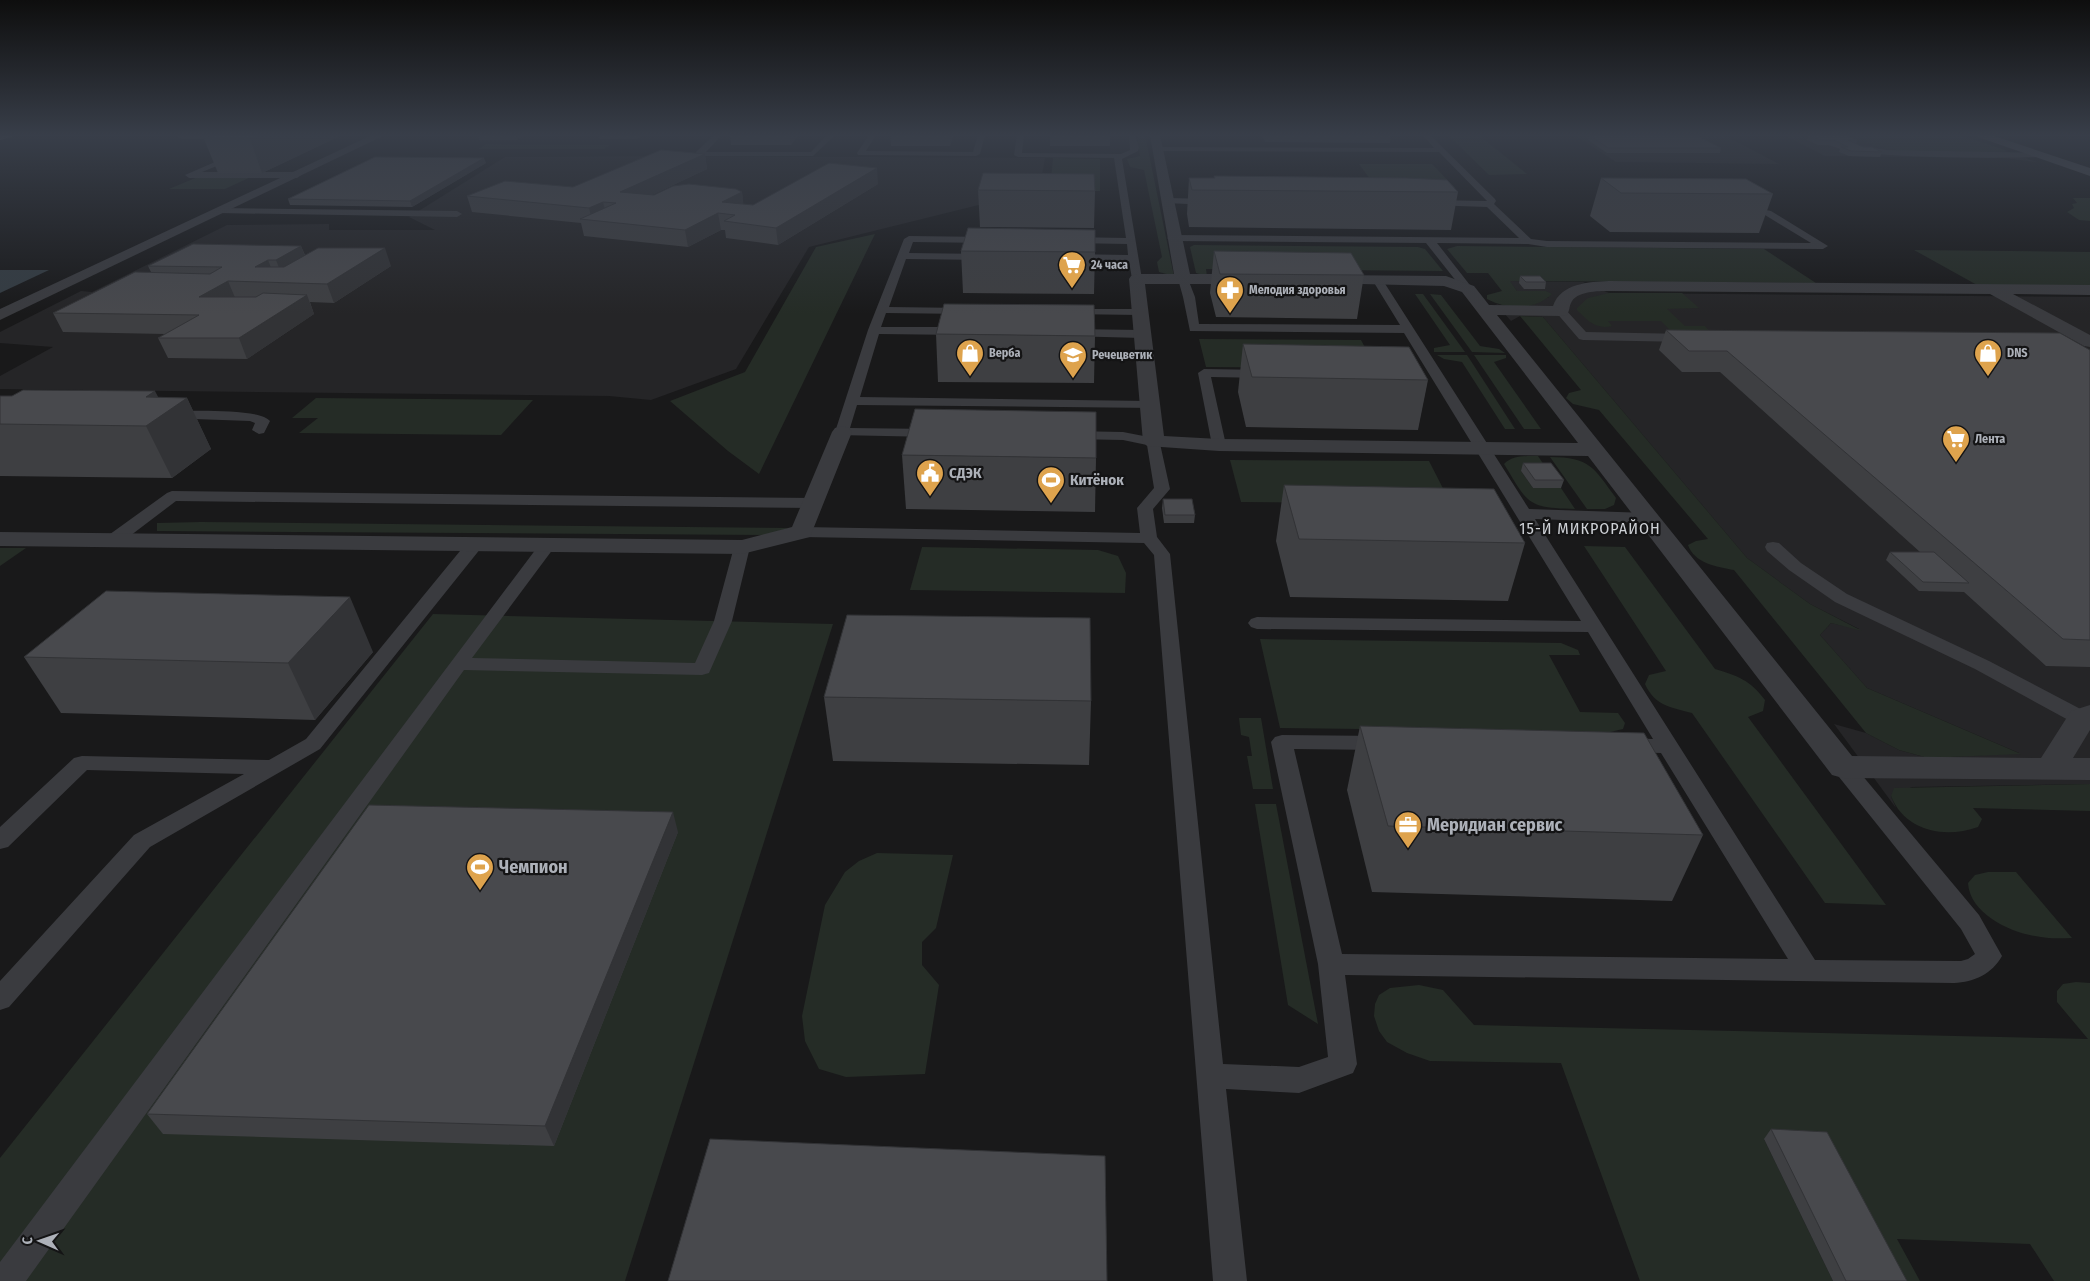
<svg xmlns="http://www.w3.org/2000/svg" width="2090" height="1281" font-family="'Fira Sans Condensed',sans-serif">
<rect width="100%" height="100%" fill="#19191a"/>
<g fill="#252527">
<polygon points="1575,135 1724,135 1779,164 1616,162"/>
<polygon points="1784,135 1960,135 2037,162 2004,158 1825,156"/>
<polygon points="678,156 1045,158 1040,186 1031,192 809,247 736,369 651,400 609,396 0,389 0,376 53,347 0,343 0,332 81,291 92,292 227,225 329,224 329,230 435,230 409,217 505,157"/>
<polygon points="1509,281 1583,282 1609,293 2090,297 2090,784 1912,787 1891,796 1896,808 1834,724 1866,733 1899,750 1928,758 2019,753 1867,688 1820,635 1831,623 1859,629 1810,604 1747,558 1543,317 1520,316 1511,321 1496,304 1514,308 1530,305 1549,297 1546,291 1517,291"/>
</g>
<g fill="#252c26">
<polygon points="1137,135 1145,135 1174,276 1159,272 1157,262 1162,257 1144,170 1130,167 1127,159 1140,156"/>
<polygon points="1448,135 1479,135 1527,174 1489,175"/>
<path d="M1852 135H1960L2008 151C1974 155 1877 157 1852 135Z"/>
<polygon points="486,144 610,145 604,149 478,149"/>
<polygon points="1053,158 1100,159 1100,191 1050,191"/>
<polygon points="1359,164 1432,164 1455,188 1376,187"/>
<polygon points="200,176 253,176 225,189 169,189"/>
<polygon points="2073,198 2090,198 2090,221 2079,220 2067,212 2074,208 2072,204 2077,203"/>
<polygon points="875,234 759,474 728,451 670,401 745,372 816,247"/>
<polygon points="1194,245 1418,247 1425,249 1443,271 1206,269 1207,276 1196,273 1190,247"/>
<path d="M1457 246 1764 249 1816 283 1510 281 1517 291H1546L1552 294C1534 311 1508 310 1487 299V295L1502 291 1488 273H1467L1447 249Z"/>
<polygon points="1914,250 2090,252 2090,286 1977,285"/>
<path d="M1609 293H1682L1699 308 1667 309 1685 326H1705L1710 332 1671 331 1661 321H1608L1612 326C1596 330 1588 321 1577 310V308L1588 298Z"/>
<polygon points="1415,294 1423,294 1465,352 1434,352 1434,348 1450,345"/>
<polygon points="1430,294 1441,295 1480,346 1499,349 1505,353 1472,352"/>
<path d="M1520 316 1543 317 1747 558 1810 604 1862 631 1831 623 1820 635 1867 688 2021 754 1928 758 1899 750 1866 733 1734 570C1717 567 1694 563 1688 545L1696 541 1708 539 1599 410 1573 404 1566 398 1569 393 1581 390Z"/>
<polygon points="1199,339 1361,340 1376,368 1206,367"/>
<polygon points="1437,355 1467,355 1515,429 1505,429 1462,362 1444,359"/>
<polygon points="1474,355 1506,355 1506,358 1494,362 1541,429 1524,429"/>
<polygon points="316,398 533,400 501,435 299,433 318,418 292,418"/>
<path d="M1538 456 1548 471H1521L1533 488H1561L1575 509C1526 508 1528 503 1504 464 1513 455 1526 456 1538 456Z"/>
<path d="M1550 457C1590 457 1594 468 1616 498L1614 505 1605 509H1587Z"/>
<polygon points="1230,460 1429,461 1451,504 1241,502"/>
<polygon points="201,522 788,528 768,535 157,531 157,523"/>
<path d="M1584 546 1625 547 1715 669C1738 676 1750 680 1765 700L1763 711 1748 717 1886 905 1825 903 1692 713C1670 707 1655 706 1645 684L1649 675 1666 671Z"/>
<polygon points="922,547 1098,550 1118,556 1126,573 1125,593 910,590"/>
<polygon points="0,548 26,548 0,566"/>
<polygon points="433,614 833,624 625,1281 0,1281 0,1158"/>
<polygon points="1260,639 1561,643 1578,650 1580,655 1549,655 1580,712 1618,713 1625,723 1623,729 1610,732 1280,728"/>
<polygon points="1239,718 1261,718 1273,789 1253,789 1247,756 1252,756 1249,737 1241,735"/>
<path d="M2090 784V811L1973 808 1982 819 1978 827C1944 839 1905 831 1891 796L1894 788Z"/>
<polygon points="1255,804 1276,804 1318,1024 1288,1005"/>
<polygon points="877,853 953,855 936,928 922,942 922,965 939,985 925,1074 846,1077 819,1069 805,1041 802,1016 825,905 845,872 859,861"/>
<path d="M1988 872H2016L2072 938C2062 938 2051 939 2041 937 2013 934 1970 915 1968 883L1975 875Z"/>
<polygon points="2076,982 2090,983 2090,1281 2054,1281 2030,1244 1897,1239 1920,1281 1893,1281 1764,1139 1833,1281 1640,1281 1561,1063 1430,1061 1407,1053 1387,1042 1379,1031 1374,1016 1375,1004 1379,995 1390,988 1419,985 1443,990 1474,1025 2088,1039 2057,1002 2057,991 2063,984"/>
</g>
<polygon fill="#343c42" points="0,270 49,270 0,293"/>
<g fill="none" stroke-linecap="round" stroke-linejoin="round">
<g fill="#3a3b3f" fill-rule="evenodd">
<polygon points="173,135 235,135 239,137 235,139 182,139"/>
<polygon points="714,135 722,135 706,152 811,152 827,135 835,135 813,156 696,156 696,152"/>
<polygon points="869,135 876,135 866,151 973,152 978,135 985,135 980,154 976,156 858,155 857,153"/>
<polygon points="1017,135 1024,135 1022,153 1121,154 1130,150 1129,135 1135,135 1139,147 1138,151 1122,159 1142,279 1141,281 1137,282 1132,279 1129,261 1069,260 1064,257 1069,254 1128,255 1127,244 1070,243 1065,240 1070,237 1126,238 1114,158 1018,157 1014,155"/>
<polygon points="1423,135 1430,135 1495,199 1496,201 1494,204 1531,239 1547,241 1811,243 1765,215 1739,210 1739,206 1742,205 1771,211 1828,246 1823,249 1547,247 1528,244 1437,243 1473,289 1468,292 1464,291 1426,243 1172,241 1167,238 1172,235 1519,238 1487,207 1429,205 1427,203 1432,200 1487,201 1439,152 1158,151 1154,149 1158,147 1434,148"/>
<path d="M1814 135H1820V136L1832 142 1887 150 2043 153 2047 155 2043 157C1998 158 1953 158 1908 156 1876 154 1842 153 1813 139Z"/>
<polygon points="238,152 241,152 241,156 202,172 297,172 301,175 297,178 189,178 185,175"/>
<polygon points="1168,198 1212,199 1216,202 1212,205 1165,203 1164,201"/>
<polygon points="221,208 457,211 462,214 457,217 218,213 218,209"/>
<polygon points="909,236 990,237 995,240 990,243 913,242 909,253 987,254 992,257 987,260 906,259 889,307 966,308 972,311 966,314 886,313 881,327 962,327 968,331 962,335 879,334 860,397 1150,401 1157,405 1155,408 857,405 850,428 933,429 938,430 940,433 938,436 933,437 837,435 835,432 868,330 904,239"/>
<path d="M1183 276 1188 279 1195 297 1199 324 1400 325 1373 281 1374 279H1382L1529 509 1648 513 1654 515 1656 518 1654 521 1648 523 1535 519 1815 960 1961 961 1968 959 1975 954 1961 929 1835 772 1832 767 1835 762 1843 760 1851 762 1979 915 2002 956C1992 974 1974 982 1954 983L1345 975 1357 1064 1353 1073 1299 1093 1226 1089 1247 1281H1213L1154 555 1144 543 802 537 796 535 794 532 796 529 802 527 1140 533 1137 508 1154 488 1147 445 1123 440 1071 439 1066 438 1064 435 1066 432 1071 431 1123 432 1159 439 1170 489 1153 509 1157 537 1170 554 1223 1064 1299 1067 1328 1057 1318 964 1271 742 1275 737 1282 735 1382 736 1389 738 1393 743 1389 748 1382 750 1294 749 1342 954 1788 959 1661 753 1627 752 1620 750 1616 745 1620 740 1627 738 1653 739 1588 632 1257 629 1251 627 1248 623 1251 619 1257 617 1581 621 1404 333 1190 331 1183 297 1178 279Z"/>
<polygon points="1561,308 1565,309 1586,332 1687,334 1693,338 1687,342 1583,340 1579,339 1555,311"/>
<polygon points="1069,309 1140,309 1146,312 1140,315 1065,314 1063,312 1065,310"/>
<polygon points="1070,329 1142,330 1148,334 1142,338 1066,336 1064,333"/>
<polygon points="1204,369 1266,370 1272,374 1266,378 1211,377 1226,445 1224,448 1214,448 1212,445 1198,373"/>
<path d="M171 411C189 411 260 408 270 421L264 433 259 434 252 430 255 423 250 421 166 418 164 415 166 412Z"/>
<polygon points="172,491 813,498 819,500 821,503 819,506 813,508 176,501 118,545 106,545 104,541 106,537 167,493"/>
<polygon points="475,539 481,540 483,544 481,548 320,749 150,847 9,1007 0,1010 0,981 134,835 244,774 87,770 8,847 0,849 0,827 74,758 82,756 269,760 306,739 469,540"/>
<polygon points="548,540 554,541 556,545 472,658 695,663 714,621 734,547 736,543 748,543 750,547 732,621 709,673 702,675 464,670 26,1281 0,1281 0,1262 542,541"/>
<polygon points="1773,542 1779,543 1801,563 1847,594 1989,661 2090,714 2090,730 2083,728 1975,669 1835,602 1789,570 1767,551 1765,547 1767,543"/>
</g>
<g fill="#3a3b3f" fill-rule="evenodd">
<polygon points="372,135 385,135 0,320 0,309"/>
<path d="M1150 135H1160L1190 274H1248L1254 276 1256 279 1254 282 1248 284H1145L1164 436 1219 439 1578 443 1462 292 1444 286 1320 283 1318 280 1320 277 1326 275 1446 276 1474 286 1489 305 1553 306C1561 283 1589 282 1609 281L2090 285V295L2013 294 2090 335V347L2084 346 1990 294 1609 291C1598 291 1576 291 1571 303 1569 307 1570 310 1567 315L1561 316 1497 315 1852 756 2041 758 2071 711 2090 705V730L2073 758H2090V780L1843 778 1832 775 1588 456 1219 451 1147 446 1143 442 1129 279 1131 276 1137 274H1174Z"/>
<polygon points="842,426 849,428 852,432 810,537 742,554 0,546 0,532 742,540 792,527 832,432 835,428"/>
</g>
<polygon fill="#484a4f" fill-rule="evenodd" points="1977,135 1991,135 2090,168 2090,176 1978,137"/>
<polygon fill="#56595e" fill-rule="evenodd" points="0,135 13,135 12,137 0,140"/>
</g>
<g fill="#3e3f42">
<polygon points="344,134 262,173 218,173 204,139"/>
<polygon points="478,134 644,134 638,139 600,139 599,135 524,135 517,140 479,140"/>
<polygon points="730,134 799,134 791,145 731,145"/>
<polygon points="890,134 954,134 950,146 891,146"/>
<rect x="1050" y="134" width="60" height="12"/>
<polygon points="1262,134 1391,134 1390,143 1265,142"/>
<polygon points="1589,135 1721,148 1720,153 1607,153 1588,140"/>
<polygon points="1809,135 1857,140 1856,144 1863,147 1882,152 1880,157 1849,156 1839,152 1840,149 1832,145 1818,145 1807,140"/>
<polygon points="705,154 707,169 652,195 742,192 743,204 753,205 878,184 778,245 726,238 725,230 721,230 688,247 584,236 581,223 472,212 467,196 573,187"/>
<polygon points="486,163 412,207 290,205 288,199"/>
<polygon points="1214,176 1458,192 1451,230 1189,227 1187,214 1189,178 1214,178"/>
<polygon points="1601,178 1773,194 1759,233 1610,232 1590,216"/>
<polygon points="978,190 1095,191 1094,228 980,227"/>
<polygon points="301,246 305,255 391,266 334,303 310,302 314,314 247,359 168,358 158,338 165,334 63,332 53,313 151,272 148,266"/>
<polygon points="961,251 1095,252 1094,294 963,293"/>
<polygon points="1214,251 1364,275 1357,319 1216,317 1210,293"/>
<polygon points="1520,276 1546,282 1545,289 1524,289 1519,283"/>
<polygon points="1666,330 2090,350 2090,667 2046,666 1964,592 1919,591 1886,560 1890,552 1920,552 1720,372 1682,372 1659,350"/>
<polygon points="936,334 1095,336 1094,383 938,382"/>
<polygon points="1243,344 1428,380 1418,430 1246,427 1238,392"/>
<polygon points="0,396 187,398 211,449 172,478 0,476"/>
<polygon points="902,455 1096,458 1095,512 906,509"/>
<polygon points="1523,463 1564,480 1561,488 1533,488 1521,471"/>
<polygon points="1284,485 1525,543 1508,601 1290,597 1276,541"/>
<polygon points="1163,499 1195,515 1194,523 1164,523 1162,508"/>
<polygon points="373,652 315,720 61,713 24,657"/>
<polygon points="824,697 1091,701 1089,765 833,761"/>
<polygon points="1360,726 1703,835 1672,901 1372,892 1347,790"/>
<polygon points="678,832 554,1146 163,1134 147,1114"/>
<polygon points="1771,1129 1907,1281 1833,1281 1764,1139"/>
</g>
<g fill="#323336">
<polygon points="260,134 344,134 262,173 250,139"/>
<polygon points="516,134 524,134 524,135 517,140"/>
<polygon points="638,134 644,134 638,139"/>
<polygon points="789,134 799,134 791,145"/>
<polygon points="950,134 954,134 950,146"/>
<polygon points="705,154 707,169 624,208 620,192"/>
<polygon points="484,158 486,163 412,207 410,201"/>
<polygon points="877,168 878,184 778,245 776,228"/>
<polygon points="742,192 744,208 722,202"/>
<polygon points="603,202 607,218 592,220 589,208"/>
<polygon points="718,213 721,230 688,247 685,230"/>
<polygon points="301,246 308,264 283,278 276,260"/>
<polygon points="385,248 391,266 334,303 327,284"/>
<polygon points="268,260 275,278 255,267"/>
<polygon points="228,281 236,300 199,297"/>
<polygon points="307,295 314,314 247,359 239,338"/>
<polygon points="155,391 166,412 187,398 211,449 172,478 146,426 146,397"/>
<polygon points="350,597 373,652 315,720 288,663"/>
<polygon points="673,812 678,832 554,1146 545,1126"/>
</g>
<g fill="#48494d" stroke="#323336">
<polygon points="216,134 260,134 250,139 204,139"/>
<polygon points="1589,135 1698,136 1721,148 1608,148"/>
<polygon points="1809,135 1846,135 1857,140 1848,140 1863,147 1872,147 1882,152 1851,151 1841,147 1848,147 1834,140 1820,140"/>
<polygon points="661,150 705,154 620,192 654,195 673,186 689,184 736,189 742,192 722,202 753,205 829,163 877,168 776,228 724,221 735,215 718,213 685,230 580,219 616,203 603,202 589,208 467,196 505,181 573,187"/>
<polygon points="375,157 484,158 410,201 288,199"/>
<polygon points="983,173 1094,174 1095,191 978,190"/>
<polygon points="1214,176 1407,178 1447,180 1458,192 1192,190 1189,178 1215,178"/>
<polygon points="1601,178 1746,179 1773,194 1621,193"/>
<polygon points="968,228 1095,230 1095,252 961,251"/>
<polygon points="193,244 301,246 276,260 268,260 255,267 284,267 318,248 385,248 327,284 228,281 199,297 256,297 263,293 307,295 239,338 158,338 199,315 53,313 135,272 210,274 222,267 148,266"/>
<polygon points="1214,251 1351,253 1364,275 1220,274"/>
<polygon points="1520,276 1540,276 1546,282 1526,282"/>
<polygon points="944,304 1094,305 1095,336 936,334"/>
<polygon points="1666,330 2060,333 2090,350 2090,640 2063,639 1727,351 1689,351"/>
<polygon points="1243,344 1409,347 1428,380 1252,377"/>
<polygon points="23,390 155,391 146,397 187,398 146,426 0,424 0,396 12,396"/>
<polygon points="915,409 1096,412 1096,458 902,455"/>
<polygon points="1523,463 1551,463 1564,480 1535,480"/>
<polygon points="1284,485 1494,489 1525,543 1299,539"/>
<polygon points="1163,499 1192,499 1195,515 1165,515"/>
<polygon points="1890,552 1934,552 1969,583 1923,582"/>
<polygon points="106,591 350,597 288,663 24,657"/>
<polygon points="847,615 1090,618 1091,701 824,697"/>
<polygon points="1360,726 1644,733 1703,835 1388,826"/>
<polygon points="369,805 673,812 545,1126 147,1114"/>
<polygon points="1771,1129 1827,1132 1907,1281 1846,1281"/>
<polygon points="710,1139 1105,1156 1107,1281 668,1281"/>
</g>
<linearGradient id="sky" x2="0" y2="1"><stop stop-color="#0e0e0e"/><stop offset="0.43" stop-color="#383e49"/><stop offset="1" stop-color="#383e49" stop-opacity="0"/></linearGradient>
<rect width="2090" height="314" fill="url(#sky)"/>
<defs>
<g id="supermarket-pin" transform="scale(1.4375)"><path d="M0 17L-7.5 6A9.5 9.5 0 1 1 7.5 6Z" fill="#dea34d" stroke="#141415"/><path d="M-6-5.5h2.5l.6 2H6L4.5 2H-2.5L-4.4-4H-6ZM-1.5 3.2a1.3 1.3 0 1 0 .1 0ZM3 3.2a1.3 1.3 0 1 0 .1 0Z" fill="#fff"/></g>
<g id="pharmacy-pin" transform="scale(1.4375)"><path d="M0 17L-7.5 6A9.5 9.5 0 1 1 7.5 6Z" fill="#dea34d" stroke="#141415"/><path d="M-2-6h4v4h4v4h-4v4h-4v-4h-4v-4h4Z" fill="#fff"/></g>
<g id="shop-pin" transform="scale(1.4375)"><path d="M0 17L-7.5 6A9.5 9.5 0 1 1 7.5 6Z" fill="#dea34d" stroke="#141415"/><path d="M-5-2.5h2.3a2.7 3.5 0 0 1 5.4 0H5L5.5 6h-11ZM-1.5-2.5h3a1.5 2.3 0 0 0-3 0Z" fill="#fff"/></g>
<g id="school-pin" transform="scale(1.4375)"><path d="M0 17L-7.5 6A9.5 9.5 0 1 1 7.5 6Z" fill="#dea34d" stroke="#141415"/><path d="M0-5L7-2L0 1L-7-2ZM-4 1L0 2.5L4 1V4Q0 6-4 4Z" fill="#fff"/></g>
<g id="civic-pin" transform="scale(1.4375)"><path d="M0 17L-7.5 6A9.5 9.5 0 1 1 7.5 6Z" fill="#dea34d" stroke="#141415"/><path d="M-.6-6.5H3V-4.5H.6V-3L4-1V1h2V6H-6V1h2V-1L-.6-3ZM-1.2 2.5V6h2.4V2.5Z" fill="#fff"/></g>
<g id="stadium-pin" transform="scale(1.4375)"><path d="M0 17L-7.5 6A9.5 9.5 0 1 1 7.5 6Z" fill="#dea34d" stroke="#141415"/><path d="M0-5a6.5 5 0 1 0 0 10a6.5 5 0 1 0 0-10ZM-3.5-1.8h7v3.6h-7Z" fill="#fff"/></g>
<g id="office-pin" transform="scale(1.4375)"><path d="M0 17L-7.5 6A9.5 9.5 0 1 1 7.5 6Z" fill="#dea34d" stroke="#141415"/><path d="M-6-3h4V-5.5h4V-3h4V5H-6ZM-1-4.5V-3h2v-1.5ZM-6 0V1H6V0Z" fill="#fff"/></g>
</defs>
<g fill-rule="evenodd">
<use href="#supermarket-pin" x="1072" y="265"/>
<use href="#pharmacy-pin" x="1230" y="290"/>
<use href="#shop-pin" x="970" y="353"/>
<use href="#shop-pin" x="1988" y="353"/>
<use href="#school-pin" x="1073" y="355"/>
<use href="#supermarket-pin" x="1956" y="439"/>
<use href="#civic-pin" x="930" y="473"/>
<use href="#stadium-pin" x="1051" y="480"/>
<use href="#office-pin" x="1408" y="825"/>
<use href="#stadium-pin" x="480" y="867"/>
</g>
<g text-anchor="middle" stroke-width="4.5" stroke-linejoin="round" paint-order="stroke">
<g font-size="12" font-weight="bold" fill="#adb1b9" stroke="#141415" text-anchor="start">
<text x="1091" y="269">24 часа</text>
<text x="1249" y="294">Мелодия здоровья</text>
<text x="989" y="357">Верба</text>
<text x="2007" y="357">DNS</text>
<text x="1092" y="359">Речецветик</text>
<text x="1975" y="443">Лента</text>
</g>
<g font-size="15" font-weight="bold" fill="#adb1b9" stroke="#141415" text-anchor="start">
<text x="949" y="478">СДЭК</text>
<text x="1070" y="485">Китёнок</text>
</g>
<g font-size="16" letter-spacing="1" fill="#cdd0d5" stroke="#141415">
<text x="1590" y="534">15-Й МИКРОРАЙОН</text>
</g>
<g font-size="18" font-weight="bold" fill="#adb1b9" stroke="#141415" text-anchor="start">
<text x="1427" y="831">Меридиан сервис</text>
<text x="499" y="873">Чемпион</text>
</g>
</g>
<g transform="translate(40 1241) rotate(272)" stroke="#141415" stroke-width="4" paint-order="stroke">
<path d="M0-4L9 19L0 12L-9 19Z" fill="#adb1b9"/>
<text y="-8" font-size="14" font-weight="bold" text-anchor="middle" fill="#adb1b9">С</text>
</g>
</svg>
